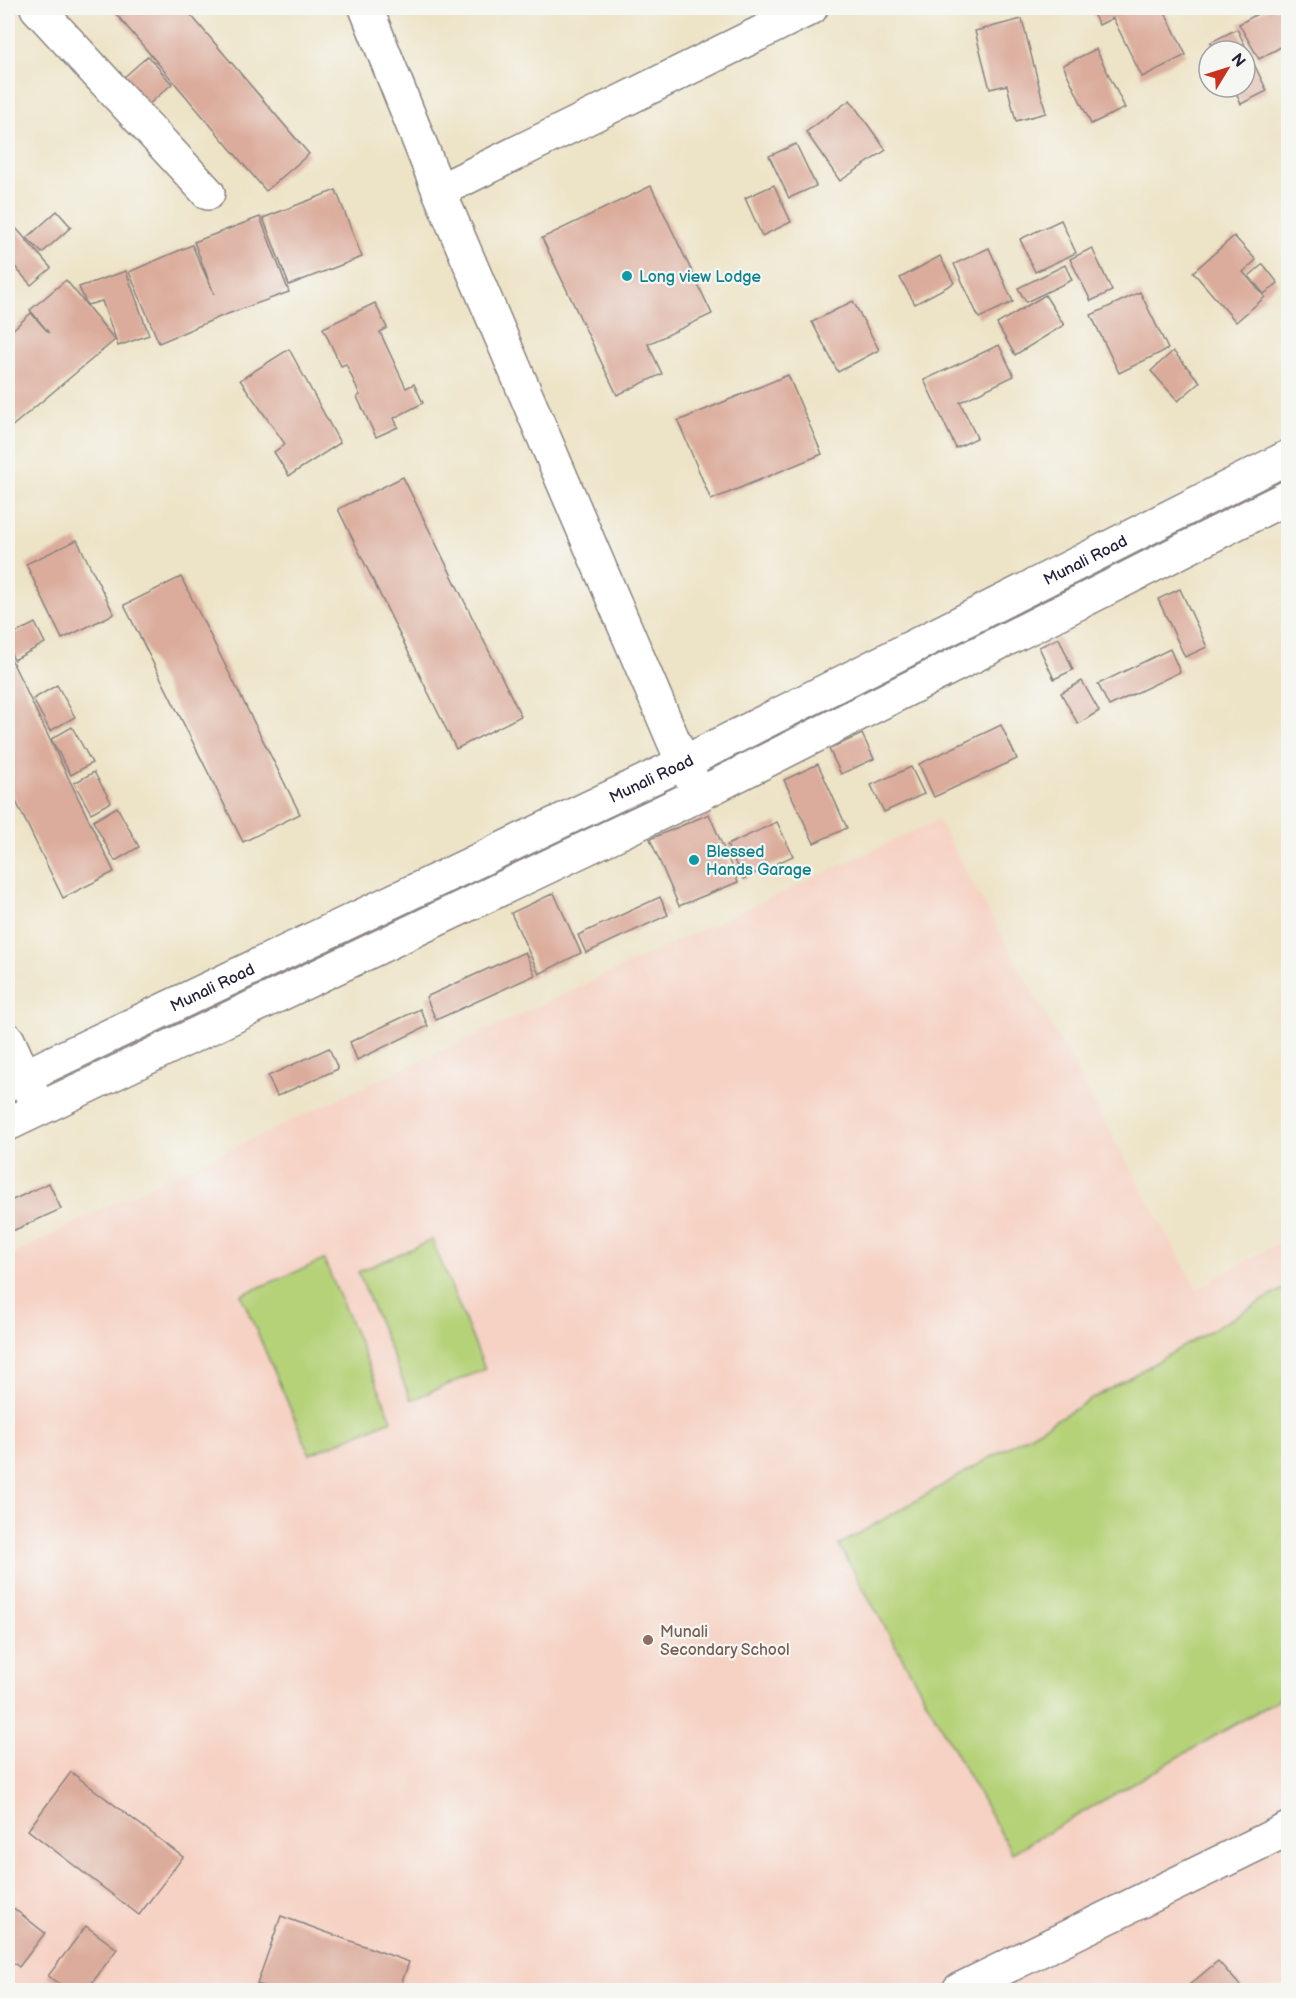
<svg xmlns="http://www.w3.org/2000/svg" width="1296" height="1998" font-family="'Balsamiq Sans',sans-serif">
<rect width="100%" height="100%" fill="#f6f6f2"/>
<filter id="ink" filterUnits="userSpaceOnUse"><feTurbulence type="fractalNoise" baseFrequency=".0167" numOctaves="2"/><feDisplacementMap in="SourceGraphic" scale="12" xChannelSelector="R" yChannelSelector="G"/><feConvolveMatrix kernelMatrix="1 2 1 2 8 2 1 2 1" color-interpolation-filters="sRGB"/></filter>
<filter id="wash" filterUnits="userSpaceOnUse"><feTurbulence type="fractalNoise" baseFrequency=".008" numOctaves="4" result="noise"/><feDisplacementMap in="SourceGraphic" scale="24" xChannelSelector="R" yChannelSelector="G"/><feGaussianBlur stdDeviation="1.35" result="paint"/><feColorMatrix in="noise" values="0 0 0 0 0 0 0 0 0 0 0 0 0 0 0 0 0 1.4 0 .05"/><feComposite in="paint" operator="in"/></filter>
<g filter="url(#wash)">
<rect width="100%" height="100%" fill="#ede3c6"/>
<polygon fill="#f6d2c4" points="938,820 1197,1289 1288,1237 1288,1990 8,1990 8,1257 121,1200"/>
<g fill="#b6d279" stroke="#6c7a5a" stroke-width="1.5">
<polygon points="432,1240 485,1369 411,1400 358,1272"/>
<polygon points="324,1260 392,1420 310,1454 241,1295"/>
<polygon points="1288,1286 1288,1694 1012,1853 839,1545"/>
</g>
<g id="blocks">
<g fill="#dbac9b">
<polygon points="111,8 185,8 309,154 266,191"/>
<polygon points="1090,8 1163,8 1186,55 1142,77 1113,18 1099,25"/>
<polygon points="1268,8 1285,8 1288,13 1288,43 1259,59 1239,24"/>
<polygon points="1022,19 1046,113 1016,121 1007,85 990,89 975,31"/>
<polygon points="1237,29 1267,91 1241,104 1233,87 1245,87 1245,51 1215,51 1211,42"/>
<polygon points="1096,49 1125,108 1091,124 1063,65"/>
<polygon points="148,56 172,84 147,106 123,78"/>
<polygon points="850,100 886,150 840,181 806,132"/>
<polygon points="796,144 816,186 789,198 769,156"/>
<polygon points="774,185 791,222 762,236 745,198"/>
<polygon points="651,186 712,314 648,344 662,374 617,395 542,238"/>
<polygon points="336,190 362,257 289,285 263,218"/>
<polygon points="57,211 71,227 42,253 27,238"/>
<polygon points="260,217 289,292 222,316 159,343 129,272 192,245 214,294 194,242"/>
<polygon points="8,219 51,268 31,285 8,259"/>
<polygon points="1061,220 1076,253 1035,272 1020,239"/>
<polygon points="1234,236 1256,260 1243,272 1265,297 1236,322 1193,272"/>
<polygon points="989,248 1013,302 979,318 954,264"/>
<polygon points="1092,248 1112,291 1091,301 1070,259"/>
<polygon points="940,256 954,283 915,304 900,278"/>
<polygon points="1263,264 1278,283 1264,294 1249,276"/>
<polygon points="1065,265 1072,280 1026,302 1018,288"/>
<polygon points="126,271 149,335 118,346 102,301 87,305 79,287"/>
<polygon points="66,280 115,340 10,428 8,426 8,334 31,313 49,333 30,310"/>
<polygon points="1140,292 1168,349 1119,373 1091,315"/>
<polygon points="1045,295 1064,325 1015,355 997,324"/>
<polygon points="853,301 879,350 838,372 812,322"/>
<polygon points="375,303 387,328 380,332 406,388 414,384 423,403 394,418 398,427 376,437 357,397 360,395 346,364 341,366 323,328"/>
<polygon points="999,345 1014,376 960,402 977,438 956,448 924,380"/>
<polygon points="289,349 340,443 289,476 274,452 285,444 240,380"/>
<polygon points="1173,351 1200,382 1178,401 1151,371"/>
<polygon points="788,375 822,454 711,500 678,421"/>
<polygon points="403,477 521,716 456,749 338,509"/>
<polygon points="77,540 114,614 62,639 26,564"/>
<polygon points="181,577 300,814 243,842 124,605"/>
<polygon points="1180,589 1207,647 1185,657 1158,599"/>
<polygon points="35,623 45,643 14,660 8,648 8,637"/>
<polygon points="1059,638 1073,670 1054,679 1039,647"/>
<polygon points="1170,649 1180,672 1109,706 1098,684"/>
<polygon points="8,653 114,872 63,898 8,785"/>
<polygon points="1082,681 1099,711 1078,724 1061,693"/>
<polygon points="57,685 75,717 50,731 33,699"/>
<polygon points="1001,725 1017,759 934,797 919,764"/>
<polygon points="72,727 92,763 71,775 51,739"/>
<polygon points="862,734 874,759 841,774 829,749"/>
<polygon points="818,764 847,828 814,843 784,780"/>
<polygon points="911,767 924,794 884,812 871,785"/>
<polygon points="94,772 111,802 91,813 74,783"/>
<polygon points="117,807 139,847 115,861 93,821"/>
<polygon points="709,814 738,882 679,906 650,839"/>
<polygon points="777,822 793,856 743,879 727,845"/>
<polygon points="554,893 581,953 539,974 511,913"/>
<polygon points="660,897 668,915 586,953 578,935"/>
<polygon points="525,952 535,975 436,1020 426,997"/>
<polygon points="420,1009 428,1026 357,1060 350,1042"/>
<polygon points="329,1048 338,1069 277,1096 268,1076"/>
<polygon points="49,1183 61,1209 8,1233 8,1202"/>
<polygon points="71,1772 183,1857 139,1915 28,1830"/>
<polygon points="8,1904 45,1933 19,1967 8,1958"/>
<polygon points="281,1916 409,1962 399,1990 275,1990 257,1984"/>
<polygon points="86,1926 117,1949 87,1990 68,1990 48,1976"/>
<polygon points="1218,1961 1244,1990 1183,1990"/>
</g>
</g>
</g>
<g filter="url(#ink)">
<use href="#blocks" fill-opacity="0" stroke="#888280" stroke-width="1.5"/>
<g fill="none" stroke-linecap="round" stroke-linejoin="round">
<g stroke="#888280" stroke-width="36">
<g id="minor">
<polyline points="37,8 208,193"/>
<polyline points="366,8 439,191 683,763 700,794"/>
<polyline points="439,191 811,8"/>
<polyline points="8,1040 39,1109"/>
<polyline points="959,1990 1288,1829"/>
</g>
</g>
<g stroke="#888280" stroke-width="36">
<g id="major">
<path id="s1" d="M8 1084 683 763 1288 457"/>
<polyline points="8,1124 700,794 1288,497"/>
</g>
</g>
<use href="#minor" stroke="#fff" stroke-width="33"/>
<use href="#major" stroke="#fff" stroke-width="33"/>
</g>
</g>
<g fill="#0f9aa8" stroke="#f6f6f2" stroke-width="2">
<circle cx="627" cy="276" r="6"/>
<circle cx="694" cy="860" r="6"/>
</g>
<circle fill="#8d6e63" stroke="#f6f6f2" stroke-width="2" cx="648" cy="1640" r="6"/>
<g text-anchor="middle" stroke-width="4.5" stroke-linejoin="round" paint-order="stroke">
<g font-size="16" fill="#0d838f" stroke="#f6f6f2" text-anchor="start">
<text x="639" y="282">Long view Lodge</text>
<text x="706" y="857">Blessed<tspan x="706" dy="18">Hands Garage</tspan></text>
</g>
<g font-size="16" fill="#22223b" stroke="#f6f6f2">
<text dy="6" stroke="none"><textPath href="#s1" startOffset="1198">Munali Road</textPath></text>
<text dy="6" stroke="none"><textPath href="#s1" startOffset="712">Munali Road</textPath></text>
<text dy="6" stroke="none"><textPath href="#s1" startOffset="226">Munali Road</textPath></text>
</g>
<g font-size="16" fill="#785e54" stroke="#f6f6f2" text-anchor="start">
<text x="660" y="1637">Munali<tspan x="660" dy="18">Secondary School</tspan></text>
</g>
</g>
<rect width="1296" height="1998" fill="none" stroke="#f6f6f2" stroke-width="30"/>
<g transform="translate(1227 69) rotate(52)"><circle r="28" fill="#f6f6f2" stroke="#a1a1a9" stroke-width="1.5"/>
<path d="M0-4.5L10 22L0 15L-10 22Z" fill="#c8321e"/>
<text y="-9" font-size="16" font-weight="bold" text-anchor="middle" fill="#22223b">N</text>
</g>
</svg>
